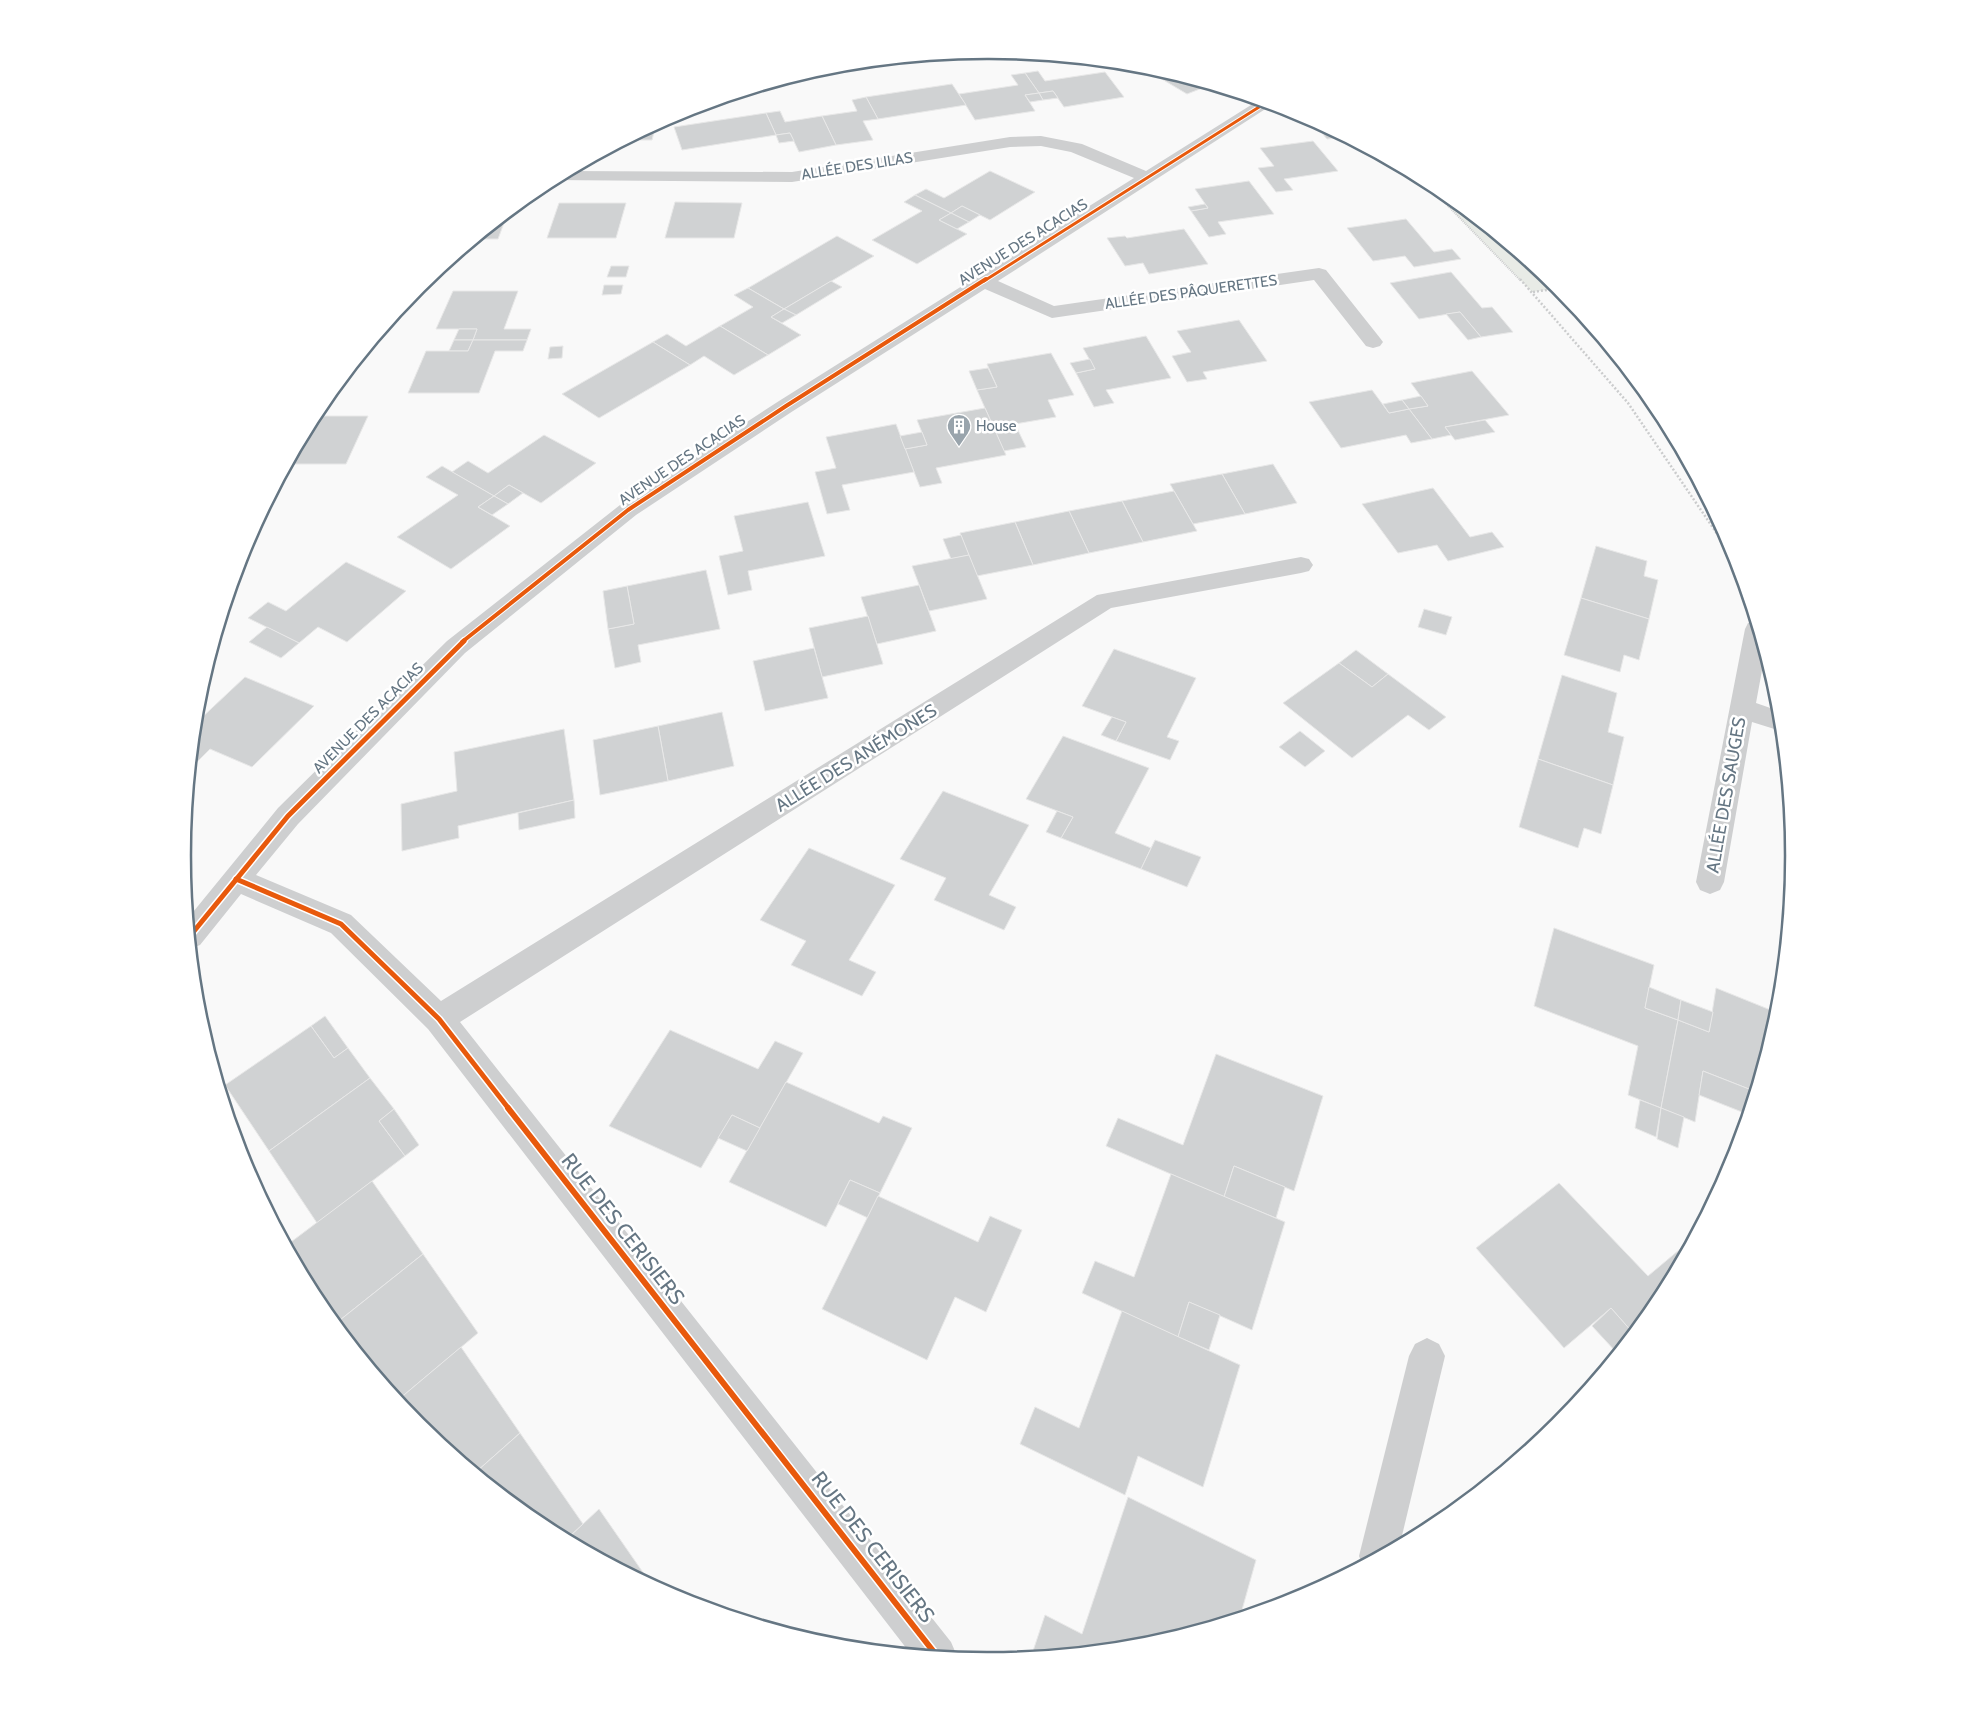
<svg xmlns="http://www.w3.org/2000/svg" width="1976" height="1711" font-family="Cabin,sans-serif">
<rect width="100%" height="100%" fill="#f9f9f9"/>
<polygon fill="#e8ebe6" points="1421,178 1436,186 1560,288 1532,292"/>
<g fill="#d0d2d3" stroke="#e8e8e8">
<polygon points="1151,67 1210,85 1187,94 1145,69"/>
<polygon points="1038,71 1045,81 1105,72 1124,97 1064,107 1053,91 1039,93 1025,73"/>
<polygon points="1025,73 1039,93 1025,95 1035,111 975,120 959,94 1018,85 1011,75"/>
<polygon points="952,84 966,105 878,119 866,97"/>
<polygon points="1053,91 1058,98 1043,100 1039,93"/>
<polygon points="1039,93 1043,100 1030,102 1025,95"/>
<polygon points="866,97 878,119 863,121 873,140 836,145 822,116 857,111 852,100"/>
<polygon points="780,111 785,122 822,116 836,145 799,152 790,133 776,135 766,113"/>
<polygon points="766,113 776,135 682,150 674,127"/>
<polygon points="656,124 652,140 626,140"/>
<polygon points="1324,126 1344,137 1327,139 1317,127"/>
<polygon points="790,133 794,141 779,143 776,135"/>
<polygon points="1313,141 1338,171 1284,179 1293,190 1276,192 1258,168 1274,166 1260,148"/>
<polygon points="990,171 1035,192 990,220 962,206 951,213 915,195 926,189 944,198"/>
<polygon points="1249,181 1274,214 1218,222 1226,234 1209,237 1191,211 1208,208 1195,189"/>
<polygon points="915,195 951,213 939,220 967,234 917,264 872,240 922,211 904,202"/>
<polygon points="675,202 742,203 734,238 665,238"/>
<polygon points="559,203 626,203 616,238 547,238"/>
<polygon points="1205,204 1208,208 1191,211 1188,207"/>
<polygon points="962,206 980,215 969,222 951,213"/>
<polygon points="508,212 498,239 476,239"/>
<polygon points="951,213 969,222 957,229 939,220"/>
<polygon points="1406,219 1434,252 1452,249 1461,259 1414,267 1405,256 1373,261 1347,228"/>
<polygon points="1184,229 1208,264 1149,274 1143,263 1125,266 1107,238 1125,236 1127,238"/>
<polygon points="837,236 874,256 784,309 748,288"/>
<polygon points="611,266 629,266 626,277 607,277"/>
<polygon points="1451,272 1482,308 1492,307 1513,332 1481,337 1460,312 1419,319 1390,283"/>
<polygon points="831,281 842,287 796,315 784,309"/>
<polygon points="604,285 623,285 621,294 602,295"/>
<polygon points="748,288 784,309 771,317 801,335 768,355 720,326 753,307 734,295"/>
<polygon points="453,291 518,291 504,329 531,329 527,340 473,340 477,329 436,329"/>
<polygon points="784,309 796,315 782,323 771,317"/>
<polygon points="1460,312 1481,337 1468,340 1446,314"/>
<polygon points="1239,320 1267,361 1203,372 1207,379 1187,382 1172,356 1191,352 1177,331"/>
<polygon points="720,326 768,355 734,375 704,356 690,365 653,342 667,334 686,346"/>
<polygon points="459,329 477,329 473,340 454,340"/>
<polygon points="1146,336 1171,378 1106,390 1114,403 1094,407 1076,373 1095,369 1083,348"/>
<polygon points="454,340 473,340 468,351 449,351"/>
<polygon points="473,340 527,340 523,351 495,351 479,393 408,393 426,351 468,351"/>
<polygon points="653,342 690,365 599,418 562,394"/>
<polygon points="563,346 562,358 548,359 550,347"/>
<polygon points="1051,353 1074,395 1048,400 1056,417 1015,424 1026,447 1004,451 977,390 997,387 987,364"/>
<polygon points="1090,359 1095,369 1076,373 1070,363"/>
<polygon points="988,368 997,387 977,390 969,371"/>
<polygon points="1472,371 1509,415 1445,427 1451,435 1432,439 1409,409 1428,406 1411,383"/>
<polygon points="1372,390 1389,413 1409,409 1432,439 1411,443 1406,435 1341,448 1309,402"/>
<polygon points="1421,396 1428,406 1409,409 1402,400"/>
<polygon points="1402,400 1409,409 1389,413 1383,404"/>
<polygon points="985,408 1006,455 936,468 942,483 920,487 905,449 927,445 917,420"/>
<polygon points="314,416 368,416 346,464 289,464"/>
<polygon points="1485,420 1495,432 1455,440 1445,427"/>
<polygon points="896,424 914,472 842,485 850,510 827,514 815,472 836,468 826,437"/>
<polygon points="922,432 927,445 905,449 900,436"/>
<polygon points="544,435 596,463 541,503 509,485 494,496 452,472 468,461 488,473"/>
<polygon points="1273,464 1297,503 1245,514 1222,474"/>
<polygon points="442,466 494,496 478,507 510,526 451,569 397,537 458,495 426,477"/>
<polygon points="1222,474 1245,514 1193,524 1170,484"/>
<polygon points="509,485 523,493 508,504 494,496"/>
<polygon points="1433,488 1470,537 1492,532 1504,547 1448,561 1437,545 1398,553 1362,504"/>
<polygon points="1174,491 1197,531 1143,542 1122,501"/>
<polygon points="494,496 508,504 492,515 478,507"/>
<polygon points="1122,501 1143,542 1089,553 1069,511"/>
<polygon points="808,502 825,556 748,571 752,590 728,595 719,556 743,551 734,516"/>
<polygon points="1069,511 1089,553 1033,565 1015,522"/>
<polygon points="1015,522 1033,565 977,576 960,533"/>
<polygon points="961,535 969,555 951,559 943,539"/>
<polygon points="1596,546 1647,561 1644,576 1658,580 1649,619 1581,598"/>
<polygon points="969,555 987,599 929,611 912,566"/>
<polygon points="346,562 406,591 347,642 318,627 299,643 248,618 268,602 286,611"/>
<polygon points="706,570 720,629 638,645 641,662 615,668 608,629 634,624 627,586"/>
<polygon points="919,585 936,631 877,644 861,597"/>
<polygon points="627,586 634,624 608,629 603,591"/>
<polygon points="1581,598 1649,619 1639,660 1624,655 1620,672 1564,655"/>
<polygon points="1424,609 1452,617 1446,635 1418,627"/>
<polygon points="868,616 883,664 822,677 809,628"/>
<polygon points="267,627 299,643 281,658 249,642"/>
<polygon points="814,648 828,698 765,711 753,661"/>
<polygon points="1114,649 1196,678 1167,737 1179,741 1170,760 1116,741 1126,722 1082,706"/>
<polygon points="1356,650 1388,674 1372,687 1339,663"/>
<polygon points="1339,663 1372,687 1388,674 1446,717 1429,730 1408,715 1352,758 1283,703"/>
<polygon points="1562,675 1617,693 1608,732 1624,737 1613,785 1538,759"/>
<polygon points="245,677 314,706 252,767 210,749 191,768 196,723"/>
<polygon points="722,712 734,766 668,781 658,726"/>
<polygon points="1112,717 1126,722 1116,741 1101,735"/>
<polygon points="658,726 668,781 600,795 593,740"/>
<polygon points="564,729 574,800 458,826 459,838 402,851 401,804 457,791 454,752"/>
<polygon points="1300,731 1325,751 1305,767 1279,747"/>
<polygon points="1063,736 1149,768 1115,833 1151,848 1141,869 1061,838 1073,817 1026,799"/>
<polygon points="1538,759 1613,785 1601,834 1584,828 1578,848 1519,827"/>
<polygon points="943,791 1029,825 989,895 1016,907 1004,930 934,900 946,878 900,859"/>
<polygon points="574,800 575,818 519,830 518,813"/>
<polygon points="1057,811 1073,817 1061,838 1046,832"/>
<polygon points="1155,840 1201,857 1187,887 1141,869"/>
<polygon points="809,848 895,885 849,960 876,972 862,996 791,965 806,941 760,920"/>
<polygon points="1554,928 1654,965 1645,1008 1678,1020 1661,1108 1628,1095 1638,1046 1534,1006"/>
<polygon points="1649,987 1681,1000 1678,1020 1645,1008"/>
<polygon points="1716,988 1778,1013 1754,1091 1703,1071 1695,1122 1661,1108 1678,1020 1709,1032"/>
<polygon points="1681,1000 1713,1012 1709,1032 1678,1020"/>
<polygon points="325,1016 348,1048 334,1058 311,1026"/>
<polygon points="311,1026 334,1058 348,1048 370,1078 269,1151 225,1085"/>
<polygon points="670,1030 758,1069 775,1041 803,1053 760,1128 732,1115 701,1168 609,1126"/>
<polygon points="1216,1054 1323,1096 1294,1191 1234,1166 1224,1197 1106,1146 1118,1118 1183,1145"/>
<polygon points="1703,1071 1754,1091 1747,1114 1699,1095"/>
<polygon points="370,1078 394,1109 379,1121 405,1156 317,1223 269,1151"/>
<polygon points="786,1082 879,1123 883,1116 912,1128 880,1193 850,1180 826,1227 729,1182"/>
<polygon points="1640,1100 1661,1108 1656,1137 1635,1128"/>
<polygon points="1661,1108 1684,1117 1678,1148 1657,1139"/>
<polygon points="394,1109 419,1145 405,1156 379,1121"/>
<polygon points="732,1115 760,1128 747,1151 718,1138"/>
<polygon points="1234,1166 1285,1187 1276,1218 1224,1197"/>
<polygon points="1171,1174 1285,1222 1252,1330 1189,1302 1178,1337 1082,1293 1095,1261 1134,1277"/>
<polygon points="850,1180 880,1193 868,1218 838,1204"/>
<polygon points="372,1181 423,1254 335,1324 318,1303 287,1245"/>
<polygon points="1559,1183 1648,1276 1685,1245 1687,1248 1658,1303 1633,1333 1611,1308 1564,1348 1476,1248"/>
<polygon points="878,1196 978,1242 990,1216 1022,1230 986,1312 955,1297 927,1360 822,1309"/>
<polygon points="423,1254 478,1333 398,1400 335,1324"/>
<polygon points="1189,1302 1220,1315 1209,1350 1178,1337"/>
<polygon points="1611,1308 1633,1333 1617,1353 1592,1326"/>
<polygon points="1122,1311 1240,1365 1203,1487 1138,1456 1125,1495 1020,1444 1035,1407 1079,1428"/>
<polygon points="461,1347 520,1433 476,1472 418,1425 398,1400"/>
<polygon points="520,1433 583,1524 567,1539 540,1525 476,1472"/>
<polygon points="1128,1497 1256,1560 1240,1617 1145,1646 1031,1657 1045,1615 1082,1634"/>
<polygon points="599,1509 651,1584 567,1539"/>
</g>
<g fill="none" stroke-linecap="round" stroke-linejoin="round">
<polyline stroke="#cbcccd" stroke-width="2" stroke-dasharray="1 1" stroke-linecap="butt" points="1421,178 1521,281"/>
<g stroke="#cbcccd" stroke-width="2.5" stroke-dasharray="2 2" stroke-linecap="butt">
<polyline points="1520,279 1628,403 1737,563"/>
<polyline points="1533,292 1560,288"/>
</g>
<g fill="#cecfd0" fill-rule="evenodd">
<polygon points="1259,100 1273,104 998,281 1054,306 1319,268 1326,270 1380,338 1383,342 1380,346 1373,348 1366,346 1314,280 1052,318 985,289 793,411 636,515 465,653 298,824 256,875 351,915 441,1001 1097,595 1301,557 1309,559 1313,565 1309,571 1301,573 1111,608 460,1022 951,1642 957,1656 956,1658 910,1653 428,1029 331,933 241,894 200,945 192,948 189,917 278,808 447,641 620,505 779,401 1134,178 1071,152 1041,146 1010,147 792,182 552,180 568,171 792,172 1010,137 1041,136 1082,144 1146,171"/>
<polygon points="1755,621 1765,654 1756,703 1779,711 1781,731 1752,722 1724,882 1720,890 1710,894 1700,890 1696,882 1745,629 1748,623"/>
<polygon points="1427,1338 1439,1344 1445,1356 1400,1544 1362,1564 1359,1556 1409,1356 1415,1344"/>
</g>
<g stroke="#fff" stroke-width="5">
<polyline id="cycleway-far3" points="984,281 1267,102"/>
</g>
<g stroke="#fff" stroke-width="6">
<polyline id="cycleway-far2" points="462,642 628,510 786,406 986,279"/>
</g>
<g stroke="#fff" stroke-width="8">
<g id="cycleway-far1">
<polyline points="236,879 341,924 439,1019 509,1109"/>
<polyline points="190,936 288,816 464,641"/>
</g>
</g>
<g stroke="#fff" stroke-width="9">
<polyline id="cycleway" points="508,1108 937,1656"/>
</g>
<use href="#cycleway-far3" stroke="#e8590c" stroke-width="3"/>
<use href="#cycleway-far2" stroke="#e8590c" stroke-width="4"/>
<use href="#cycleway-far1" stroke="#e8590c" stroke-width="5"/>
<use href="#cycleway" stroke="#e8590c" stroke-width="6"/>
</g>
<defs>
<g id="building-pin" transform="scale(1.25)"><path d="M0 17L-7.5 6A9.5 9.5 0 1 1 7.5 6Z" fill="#99a4ac" stroke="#fff"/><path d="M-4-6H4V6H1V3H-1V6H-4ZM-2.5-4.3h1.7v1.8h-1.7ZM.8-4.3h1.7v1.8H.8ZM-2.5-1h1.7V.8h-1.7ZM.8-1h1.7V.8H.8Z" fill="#fff"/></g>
</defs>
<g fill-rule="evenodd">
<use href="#building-pin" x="959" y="426"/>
</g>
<g text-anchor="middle" stroke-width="5" stroke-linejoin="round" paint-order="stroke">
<g font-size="15" fill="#657683" stroke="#fff">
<text transform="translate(857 166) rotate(-9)" y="5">ALLÉE DES LILAS</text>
<text transform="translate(1023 242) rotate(-32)" y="5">AVENUE DES ACACIAS</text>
<text transform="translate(1191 292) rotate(-8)" y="5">ALLÉE DES PÂQUERETTES</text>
<text transform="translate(682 460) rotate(-34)" y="5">AVENUE DES ACACIAS</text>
<text transform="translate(368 718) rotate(-45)" y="5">AVENUE DES ACACIAS</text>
</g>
<g font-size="15" fill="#657683" stroke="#fff" text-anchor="start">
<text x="976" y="431">House</text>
</g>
<g font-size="18" fill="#657683" stroke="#fff">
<text transform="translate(856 758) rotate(-32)" y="6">ALLÉE DES ANÉMONES</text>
<text transform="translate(1726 795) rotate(-80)" y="6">ALLÉE DES SAUGES</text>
</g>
<g font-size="21" fill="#657683" stroke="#fff">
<text transform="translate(623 1229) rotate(52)" y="7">RUE DES CERISIERS</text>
<text transform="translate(873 1547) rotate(52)" y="7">RUE DES CERISIERS</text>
</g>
</g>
<path d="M0 0H1976V1711H0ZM987 59H989A796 796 0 0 1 1785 855V856A796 796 0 0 1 989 1652H987A796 796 0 0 1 191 856V855A796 796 0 0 1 987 59Z" fill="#fff" fill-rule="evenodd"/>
<path fill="none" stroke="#657683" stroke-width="2.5" d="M987 59H989A796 796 0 0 1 1785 855V856A796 796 0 0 1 989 1652H987A796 796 0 0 1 191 856V855A796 796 0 0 1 987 59Z"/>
</svg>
